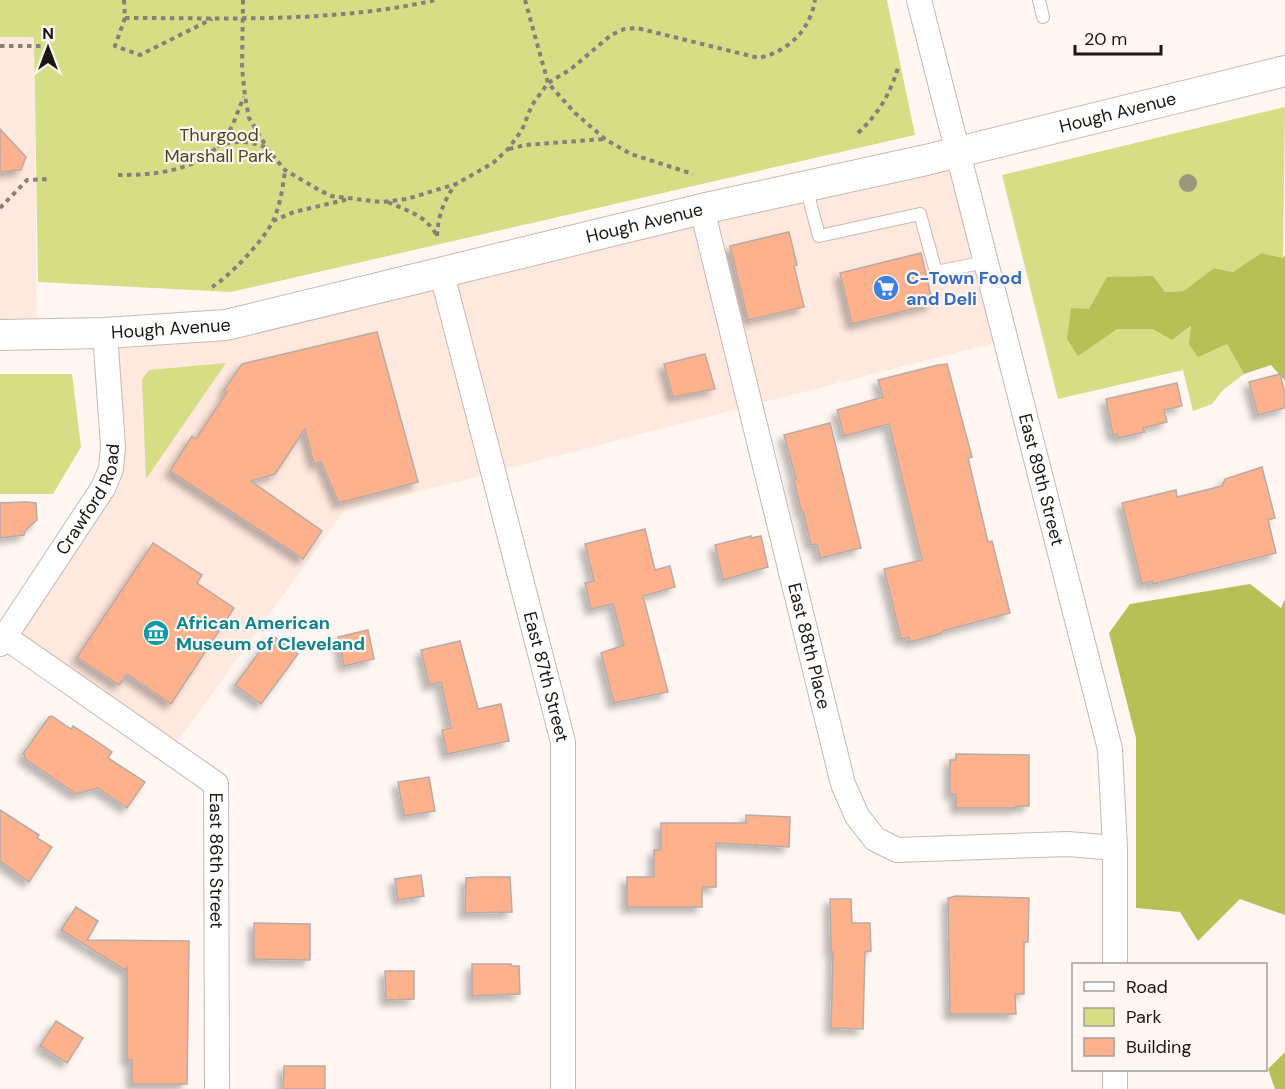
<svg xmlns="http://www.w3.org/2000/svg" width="1285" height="1089" font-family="'DM Sans',sans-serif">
<defs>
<filter id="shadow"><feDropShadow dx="-5.5" dy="5.5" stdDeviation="3" flood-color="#0004"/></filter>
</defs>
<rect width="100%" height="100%" fill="#fff6f2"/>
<g fill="#ffe8de">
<polygon points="0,37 34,37 37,335 0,335"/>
<polygon points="957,152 1005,340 344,511 170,752 5,637 103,488 105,333 149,331"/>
</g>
<g fill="#d5de85">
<polygon points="0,0 887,0 915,135 231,292 38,282 34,37 0,37"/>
<polygon points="1285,107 1283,258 1261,253 1233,272 1214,268 1185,291 1165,292 1089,309 1071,309 1117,329 1152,329 1172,340 1192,326 1227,344 1244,374 1223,390 1212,404 1193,411 1183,370 1058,399 1002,175"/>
<polygon points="226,363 146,479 142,379 149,370"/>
<polygon points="0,374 72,374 81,447 53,494 0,494"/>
</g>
<g fill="#b7c057">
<polygon points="1261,253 1283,258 1285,255 1285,381 1271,365 1244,374 1227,344 1198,357 1189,344 1191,326 1172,340 1152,329 1117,329 1078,356 1067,339 1071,308 1089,309 1107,277 1153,276 1165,292 1184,291 1214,268 1233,272"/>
<polygon points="1250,584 1281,608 1285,599 1285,915 1240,899 1198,941 1180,912 1136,908 1136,738 1109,633 1130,604"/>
<polygon points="1285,1052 1285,1089 1275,1089 1268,1069"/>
</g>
<g fill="#feb18d" stroke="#b8aba5" stroke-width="1.5" filter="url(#shadow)">
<polygon points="0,129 26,157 21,170 0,172"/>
<polygon points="789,232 797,265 794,266 804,307 748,320 730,246"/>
<polygon points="921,253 933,304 852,324 840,273"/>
<polygon points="377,332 418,482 339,503 321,462 314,464 305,429 275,474 251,481 322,531 303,559 170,471 192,436 196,439 227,392 224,390 242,364"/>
<polygon points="705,354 715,389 673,397 664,364"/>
<polygon points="947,364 972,457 968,458 988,542 992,541 1010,613 943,631 940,634 910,642 909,637 901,639 884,569 922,560 889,424 844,436 837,410 883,397 878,380 938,365"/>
<polygon points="1280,374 1285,393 1285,408 1258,415 1249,382"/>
<polygon points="1177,383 1182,406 1164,410 1167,422 1143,428 1145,432 1118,438 1117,434 1113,435 1106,399"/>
<polygon points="830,423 861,548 820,558 817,544 811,545 803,511 801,511 794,480 796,479 784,435"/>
<polygon points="1262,467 1275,518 1268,520 1276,553 1153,584 1152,581 1142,584 1122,503 1176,490 1177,497 1222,486 1225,479"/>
<polygon points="27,502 36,503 37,520 25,531 24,535 0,538 0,503"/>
<polygon points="645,529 655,570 670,566 675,587 643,596 668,692 614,703 601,653 624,645 613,604 591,609 585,583 594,581 585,544"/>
<polygon points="751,536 751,538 761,536 768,567 723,580 715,545"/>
<polygon points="153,543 202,575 197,583 234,608 171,704 127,674 119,685 77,657"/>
<polygon points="368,630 374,659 344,666 338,637"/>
<polygon points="272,635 298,654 261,704 235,685"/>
<polygon points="460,641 478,709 501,704 509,741 447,754 442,730 451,728 441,682 429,685 421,650"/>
<polygon points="52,716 71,729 73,726 98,742 112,752 108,758 145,782 127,808 98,788 76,794 24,758 25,755 23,754 49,717"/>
<polygon points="956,754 1029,755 1029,806 1016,806 1016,808 956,808 956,794 950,794 950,760 956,760"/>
<polygon points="429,777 435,811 404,816 398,782"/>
<polygon points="0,810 39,835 37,838 52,847 29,882 0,861"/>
<polygon points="746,815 790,817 789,847 716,843 716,887 702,887 702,907 627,907 627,877 654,877 654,850 661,850 661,823 746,823"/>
<polygon points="421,875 424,896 398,900 395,879"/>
<polygon points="481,877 510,877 512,912 465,913 466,878"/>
<polygon points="956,896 1029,898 1028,942 1024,942 1024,994 1015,994 1016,1014 950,1014 948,898"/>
<polygon points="830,899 851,899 852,923 870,923 871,951 865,952 863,1029 831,1028 833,952 831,952"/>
<polygon points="76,907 98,921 87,940 189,941 187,1084 132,1084 132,1060 127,1060 127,966 125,970 61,930"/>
<polygon points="254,923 310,924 310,960 254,959"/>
<polygon points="472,964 511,964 511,966 519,966 520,994 472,996"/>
<polygon points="385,971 414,971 414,999 386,1000"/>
<polygon points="56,1021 83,1038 67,1063 40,1046"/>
<polygon points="284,1066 325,1066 325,1089 283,1089"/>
</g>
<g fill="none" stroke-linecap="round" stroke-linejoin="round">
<g stroke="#c6b9b3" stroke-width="14">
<g id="service">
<polyline points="1039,0 1043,17"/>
<polyline points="806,187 819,236 920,214 936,272 985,262"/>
</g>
</g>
<g stroke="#c6b9b3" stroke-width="26">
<g id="minor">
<path id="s1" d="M919 0 1110 749 1115 848V964"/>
<path id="s2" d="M702 209 843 784 857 816 875 839 897 850 1068 844 1115 848"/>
<path id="s3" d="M442 274 563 742V1089"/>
<path id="s4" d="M5 637 216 784 217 1089"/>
<path id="s5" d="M0 644 103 488 111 469 113 446 105 333"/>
<polyline points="1115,1089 1115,1070"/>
</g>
</g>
<g stroke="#c6b9b3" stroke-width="32">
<g id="tertiary">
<path id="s6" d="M0 335 105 333 226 325 702 209 926 160 1285 71"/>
</g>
</g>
<g stroke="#867f7c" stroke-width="4" stroke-dasharray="4.5 4.5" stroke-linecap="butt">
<polyline points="124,0 125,18 115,46 140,55 212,19"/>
<path d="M243 0 242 68 245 96 249 118 269 151 285 170 319 190 331 196 381 202 407 199 456 184 493 163 508 149 522 130 532 105 548 83 571 69 611 35 624 29 637 28 759 58C789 51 810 30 815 0"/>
<polyline points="525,0 548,83 575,113 605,139 631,154 693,174"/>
<path d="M125 18C228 18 334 23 436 0"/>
<polyline points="0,46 47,46"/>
<path d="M858 133C880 112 890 94 899 65"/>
<path d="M217 146C235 140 248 141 265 147"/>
<polyline points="509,149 525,145 605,139"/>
<path d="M118 175C157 175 203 171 227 135 235 123 238 109 244 97"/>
<path d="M388 202C408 211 427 216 437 236"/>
<polyline points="0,208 27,180 50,179"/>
<polyline points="273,221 294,212 349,199"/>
<path d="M437 236C438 216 444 200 455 185"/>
<path d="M212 287C229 277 264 240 273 221 280 206 283 187 285 170"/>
</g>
<use href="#service" stroke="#fff" stroke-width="12"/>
<use href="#minor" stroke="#fff" stroke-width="24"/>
<use href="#tertiary" stroke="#fff" stroke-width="30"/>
</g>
<circle fill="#99977d" cx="1188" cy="183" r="9"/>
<defs>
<g id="supermarket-disc" transform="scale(1.35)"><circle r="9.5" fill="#3f7fe0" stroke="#fff6f2"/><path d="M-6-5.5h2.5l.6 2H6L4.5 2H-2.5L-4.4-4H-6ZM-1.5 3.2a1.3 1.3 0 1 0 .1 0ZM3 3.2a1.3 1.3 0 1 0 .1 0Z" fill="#fff"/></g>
<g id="museum-disc" transform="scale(1.35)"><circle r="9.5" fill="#0f9aa8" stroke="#fff6f2"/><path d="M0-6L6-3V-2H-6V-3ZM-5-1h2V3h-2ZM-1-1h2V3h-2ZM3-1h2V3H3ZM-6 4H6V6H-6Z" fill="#fff"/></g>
</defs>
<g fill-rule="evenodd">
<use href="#supermarket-disc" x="886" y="288"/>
<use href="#museum-disc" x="156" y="633"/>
</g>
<g text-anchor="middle" stroke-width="4.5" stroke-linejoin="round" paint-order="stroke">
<g font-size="18" fill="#1b1714" stroke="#fff6f2">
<text dy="6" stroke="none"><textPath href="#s6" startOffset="1143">Hough Avenue</textPath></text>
<text dy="6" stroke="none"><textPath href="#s6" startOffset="657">Hough Avenue</textPath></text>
<text dy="6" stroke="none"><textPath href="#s6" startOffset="171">Hough Avenue</textPath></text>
<text dy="6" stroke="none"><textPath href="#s1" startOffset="495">East 89th Street</textPath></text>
<text dy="6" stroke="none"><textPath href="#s5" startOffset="171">Crawford Road</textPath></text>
<text dy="6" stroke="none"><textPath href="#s2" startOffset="450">East 88th Place</textPath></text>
<text dy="6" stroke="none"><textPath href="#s3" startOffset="416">East 87th Street</textPath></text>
<text dy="6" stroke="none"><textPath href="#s4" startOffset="334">East 86th Street</textPath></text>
</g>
<g font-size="18" fill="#45491d" stroke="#fff6f2">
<text x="219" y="141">Thurgood<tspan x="219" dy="21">Marshall Park</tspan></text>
</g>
<g font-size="18" font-weight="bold" fill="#366cbe" stroke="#fff6f2" text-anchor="start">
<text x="906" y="284">C-Town Food<tspan x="906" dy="21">and Deli</tspan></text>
</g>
<g font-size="18" font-weight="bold" fill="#0d838f" stroke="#fff6f2" text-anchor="start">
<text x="176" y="629">African American<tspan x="176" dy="21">Museum of Cleveland</tspan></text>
</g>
</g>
<rect x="1072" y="963" width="195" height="108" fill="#fff6f2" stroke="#a49d99" stroke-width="1.5"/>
<rect x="1084" y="982" width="30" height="9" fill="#ffffff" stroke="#a49d99" stroke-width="1.5"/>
<text x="1126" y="993" font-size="18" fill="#1b1714">Road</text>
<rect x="1084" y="1008" width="30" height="18" fill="#d5de85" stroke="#a49d99" stroke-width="1.5"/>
<text x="1126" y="1023" font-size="18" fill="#1b1714">Park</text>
<rect x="1084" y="1038" width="30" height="18" fill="#feb18d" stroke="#a49d99" stroke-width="1.5"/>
<text x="1126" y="1053" font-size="18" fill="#1b1714">Building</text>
<g transform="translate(48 48)" stroke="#fff6f2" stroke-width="4.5" paint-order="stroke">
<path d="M0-4.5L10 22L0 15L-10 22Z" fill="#1b1714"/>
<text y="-9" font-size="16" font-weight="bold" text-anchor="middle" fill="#1b1714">N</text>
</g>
<path d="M1075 45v9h86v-9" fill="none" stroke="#1b1714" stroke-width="3"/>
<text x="1084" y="45" font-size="18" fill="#1b1714" stroke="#fff6f2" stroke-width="4.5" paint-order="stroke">20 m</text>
</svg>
